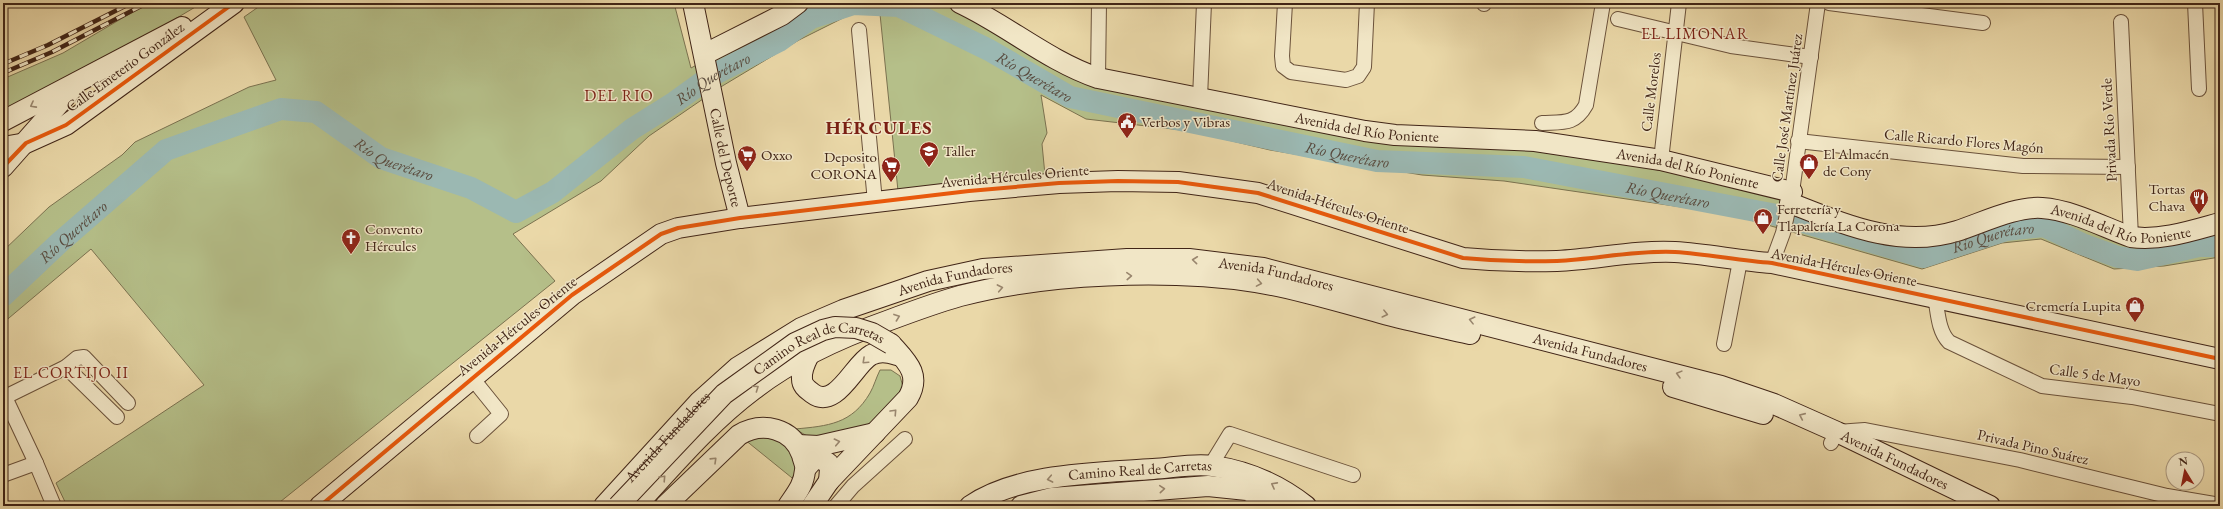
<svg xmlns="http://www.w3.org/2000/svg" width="2223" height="509" font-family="'EB Garamond',serif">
<rect width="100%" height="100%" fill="#ead8a8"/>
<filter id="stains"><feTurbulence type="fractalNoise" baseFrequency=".005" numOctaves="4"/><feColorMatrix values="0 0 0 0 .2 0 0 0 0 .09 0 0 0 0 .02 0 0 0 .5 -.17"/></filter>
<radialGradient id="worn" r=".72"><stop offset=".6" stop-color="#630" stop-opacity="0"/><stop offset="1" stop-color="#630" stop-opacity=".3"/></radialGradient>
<g fill="#b5bf89" stroke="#7b7250">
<polygon points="148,3 202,3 61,87 3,112 3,79 63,53"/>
<polygon points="264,3 674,3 691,68 811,3 940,3 1002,33 1065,72 1637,166 1784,194 1900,240 2048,214 2119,242 2220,227 2220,257 2164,266 2114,269 2041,239 2002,243 1922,269 1729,214 1504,181 1422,175 1270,150 1190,131 1086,119 1041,95 1047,133 1042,144 1045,175 898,191 880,14 851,14 799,40 719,88 649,136 601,181 513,234 555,281 275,506 67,506 56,483 204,385 91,249 3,323 3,251 49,207 122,155 135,142 249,87 276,80 244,17"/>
<path d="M880 370H891L900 376 903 387 891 405 865 427 829 436 809 437 795 429C828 426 852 424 870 393 874 386 876 378 880 370Z"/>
<polygon points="784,432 802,486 739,435"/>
</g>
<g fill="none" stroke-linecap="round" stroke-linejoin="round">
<path stroke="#9bb8b2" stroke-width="22" id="s1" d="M3 296 59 243 166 150 281 109 316 112 381 158 471 188 516 212 553 192 632 129 675 102 711 76 779 41 811 18 853 4 899 6 989 50 1070 97 1377 161 1524 167 1782 216 1923 257 2006 230 2044 226 2082 244 2118 257 2137 260 2199 246H2220"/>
<g stroke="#6b523b" stroke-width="16">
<g id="street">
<polyline points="1285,3 1282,56 1283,66 1291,72 1346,80 1358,76 1364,67 1367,3"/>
<polyline points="1829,3 1983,23"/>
<polyline points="2195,3 2199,89"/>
<polyline points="1484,4 1484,3"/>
<polyline points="1618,19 1731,46 1811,57"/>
<polyline points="2121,22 2131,237"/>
<polyline points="859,30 875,202"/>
<polyline points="1098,78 1099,3"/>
<polyline points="1200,98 1204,3"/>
<path d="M1542 123C1563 122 1575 125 1586 105L1603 3"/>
<polyline points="1798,141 2023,166 2128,167"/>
<polyline points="1661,160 1679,3"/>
<polyline points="1772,263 1783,233 1792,192 1818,3"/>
<path d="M1935 297C1938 312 1938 331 1949 342L2042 386 2132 397 2220 414"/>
<polyline points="1724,344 1740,261"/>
<polyline points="66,367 117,417"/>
<polyline points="472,378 501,414 477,436"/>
<polyline points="3,393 36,463 54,506"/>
<polyline points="3,398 66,367 77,358 84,357 128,403"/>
<polyline points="1831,443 1837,432 1865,430 2020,460 2167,496 2220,505"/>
<polyline points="1211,465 1230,434 1353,475"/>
<polyline points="3,475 36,463"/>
<polyline points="1109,492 1126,506"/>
<polyline points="836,506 853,486 905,439"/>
</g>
</g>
<g stroke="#412517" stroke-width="22">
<g id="secondary">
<path id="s2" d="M693 3 726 163 740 218"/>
<path id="s3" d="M960 3C1007 25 1048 61 1098 78L1365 131 1395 135 1535 141 1661 160 1792 192"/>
<polyline points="705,54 782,15 798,3"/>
<polyline points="3,121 182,27"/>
<polyline points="3,147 26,143 66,125 234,3"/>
<polyline points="3,167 72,89"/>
<path id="s4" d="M1790 203C1844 224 1899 249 1957 231 1982 223 2016 206 2042 208 2072 210 2103 227 2131 237 2161 241 2191 231 2220 223"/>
<path d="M810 353C806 361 801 369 802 379 802 386 807 389 812 393 836 411 854 364 871 355 881 350 891 353 901 356"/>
<polyline points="1673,387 1763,414"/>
<polyline points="798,445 818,446 875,433"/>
<polyline points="806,468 814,459 821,459 828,463 830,469 829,481"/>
<path d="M320 506 572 295 661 234 678 228 740 218 969 191 1059 183 1118 181 1178 182 1258 193 1463 258C1495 261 1526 262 1557 261 1597 259 1636 250 1675 252 1708 254 1740 261 1772 263L2220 359"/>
<path id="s5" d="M604 506 699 402 738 367 801 328 843 310 928 281 983 269 1127 259H1189L1263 268 1721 386 1774 404 1837 432 1990 506"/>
<path d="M636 506C673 466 709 423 753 390 793 359 839 338 887 321 911 312 935 303 960 296 1047 273 1168 269 1256 282 1299 289 1339 302 1381 313 1410 321 1440 327 1470 334"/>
<path d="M665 506 739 435C762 421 793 428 802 455 803 460 806 465 805 470 804 485 796 494 788 506"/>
<path d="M812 506 829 481 908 398C922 374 906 361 891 344"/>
<path id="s6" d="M970 506C1018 473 1096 473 1153 469 1172 468 1194 463 1213 466 1248 471 1278 484 1306 506"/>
<polyline points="1021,506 1052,498 1208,486 1247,490 1279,506"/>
</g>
</g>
<use href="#street" stroke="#f1e6c6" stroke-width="14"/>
<use href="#secondary" stroke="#f1e6c6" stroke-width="20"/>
<g stroke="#412517" stroke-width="4.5">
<g id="rail">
<polyline points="3,64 48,45 131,3"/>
<polyline points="3,73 52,52 147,3"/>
</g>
</g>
<use href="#rail" stroke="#f1e6c6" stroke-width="3" stroke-dasharray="9" stroke-linecap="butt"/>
<g stroke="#412517" stroke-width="22" stroke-linecap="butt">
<g id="secondary-bridge">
<path id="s7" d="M618 506 724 394 795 343 823 330 835 327 856 328 872 333 891 344"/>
</g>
</g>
<use href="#secondary-bridge" stroke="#f1e6c6" stroke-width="20"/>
<g stroke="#f1e6c6" stroke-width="6">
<g id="cycleway">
<polyline points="3,167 26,143 66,125 234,3"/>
<path d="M320 506 572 295 661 234 678 228 740 218 969 191 1059 183 1118 181 1178 182 1258 193 1463 258C1495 261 1526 262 1557 261 1597 259 1636 250 1675 252 1708 254 1740 261 1772 263L2220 359"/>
</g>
</g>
<use href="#cycleway" stroke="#e8590c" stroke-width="4"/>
</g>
<defs><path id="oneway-chevron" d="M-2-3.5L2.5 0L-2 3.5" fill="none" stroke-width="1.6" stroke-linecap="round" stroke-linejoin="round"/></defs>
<g stroke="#99866e">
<use href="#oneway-chevron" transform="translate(33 105) rotate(152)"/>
<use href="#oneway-chevron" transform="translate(1195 260) rotate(-174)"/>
<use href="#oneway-chevron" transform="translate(1129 276) rotate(-3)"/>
<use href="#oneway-chevron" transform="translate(1259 283) rotate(10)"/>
<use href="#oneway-chevron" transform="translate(1000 288) rotate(-11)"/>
<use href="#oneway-chevron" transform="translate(1385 314) rotate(14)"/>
<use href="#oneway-chevron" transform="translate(897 317) rotate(-20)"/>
<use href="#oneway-chevron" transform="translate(1472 320) rotate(-166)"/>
<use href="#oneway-chevron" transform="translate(865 361) rotate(137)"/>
<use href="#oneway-chevron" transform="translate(1679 374) rotate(-165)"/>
<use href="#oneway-chevron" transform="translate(756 388) rotate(-35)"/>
<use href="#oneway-chevron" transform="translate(894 412) rotate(-47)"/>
<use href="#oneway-chevron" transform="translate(1802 416) rotate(-156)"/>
<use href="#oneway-chevron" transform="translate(837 442) rotate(-12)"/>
<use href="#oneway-chevron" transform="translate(714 460) rotate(-44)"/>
<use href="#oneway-chevron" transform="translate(663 478) rotate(-47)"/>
<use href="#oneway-chevron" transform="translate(1050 479) rotate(169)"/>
<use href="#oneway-chevron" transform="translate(1274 485) rotate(-152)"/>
<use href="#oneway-chevron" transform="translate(1162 489) rotate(-5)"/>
</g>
<defs>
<g id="civic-pin" transform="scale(1)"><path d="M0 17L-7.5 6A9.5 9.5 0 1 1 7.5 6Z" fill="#8f2418" stroke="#f1e6c6"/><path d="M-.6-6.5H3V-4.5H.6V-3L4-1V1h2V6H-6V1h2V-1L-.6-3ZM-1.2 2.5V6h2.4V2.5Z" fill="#fff"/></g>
<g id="school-pin" transform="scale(1)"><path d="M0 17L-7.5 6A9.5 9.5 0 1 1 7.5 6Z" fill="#8f2418" stroke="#f1e6c6"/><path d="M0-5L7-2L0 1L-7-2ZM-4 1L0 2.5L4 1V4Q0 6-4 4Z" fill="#fff"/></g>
<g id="supermarket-pin" transform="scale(1)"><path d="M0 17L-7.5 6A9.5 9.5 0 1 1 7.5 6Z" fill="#8f2418" stroke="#f1e6c6"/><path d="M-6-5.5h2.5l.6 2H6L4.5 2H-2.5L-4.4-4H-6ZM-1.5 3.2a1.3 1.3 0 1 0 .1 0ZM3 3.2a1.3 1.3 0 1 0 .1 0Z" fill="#fff"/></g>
<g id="shop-pin" transform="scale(1)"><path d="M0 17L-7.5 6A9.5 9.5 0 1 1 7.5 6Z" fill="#8f2418" stroke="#f1e6c6"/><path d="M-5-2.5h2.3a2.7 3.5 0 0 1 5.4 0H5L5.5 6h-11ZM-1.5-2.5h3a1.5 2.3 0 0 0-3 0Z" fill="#fff"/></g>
<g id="restaurant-pin" transform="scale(1)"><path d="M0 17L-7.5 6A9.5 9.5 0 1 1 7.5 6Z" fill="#8f2418" stroke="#f1e6c6"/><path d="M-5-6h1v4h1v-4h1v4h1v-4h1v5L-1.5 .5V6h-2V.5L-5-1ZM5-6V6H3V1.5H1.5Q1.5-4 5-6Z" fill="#fff"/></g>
<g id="church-pin" transform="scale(1)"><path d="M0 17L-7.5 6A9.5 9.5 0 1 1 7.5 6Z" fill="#8f2418" stroke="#f1e6c6"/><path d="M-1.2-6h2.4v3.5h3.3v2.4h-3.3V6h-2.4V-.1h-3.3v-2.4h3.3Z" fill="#fff"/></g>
</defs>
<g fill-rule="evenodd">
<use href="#civic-pin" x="1127" y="122"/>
<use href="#school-pin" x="929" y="151"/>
<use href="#supermarket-pin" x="747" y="155"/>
<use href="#shop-pin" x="1809" y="163"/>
<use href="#supermarket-pin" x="891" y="166"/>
<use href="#restaurant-pin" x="2199" y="198"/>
<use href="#shop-pin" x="1763" y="218"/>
<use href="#church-pin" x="351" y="238"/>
<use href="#shop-pin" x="2135" y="306"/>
</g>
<g text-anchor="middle" stroke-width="3" stroke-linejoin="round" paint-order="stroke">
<g font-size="15" fill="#412517" stroke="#f1e6c6">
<text transform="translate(125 67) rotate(-36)" y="5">Calle Emeterio González</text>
<text transform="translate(1651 92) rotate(-83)" y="5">Calle Morelos</text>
<text transform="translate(1787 108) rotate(-82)" y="5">Calle José Martínez Juárez</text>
<text dy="5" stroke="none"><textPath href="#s3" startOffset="431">Avenida del Río Poniente</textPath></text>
<text transform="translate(2109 130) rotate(-93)" y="5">Privada Río Verde</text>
<text transform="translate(1964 141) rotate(5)" y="5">Calle Ricardo Flores Magón</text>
<text dy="5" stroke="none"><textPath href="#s2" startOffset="158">Calle del Deporte</textPath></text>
<text dy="5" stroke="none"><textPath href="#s3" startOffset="755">Avenida del Río Poniente</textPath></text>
<text transform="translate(1015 176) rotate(-5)" y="5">Avenida Hércules Oriente</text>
<text transform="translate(1338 206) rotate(18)" y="5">Avenida Hércules Oriente</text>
<text dy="5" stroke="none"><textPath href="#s4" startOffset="343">Avenida del Río Poniente</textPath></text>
<text transform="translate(1844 267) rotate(11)" y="5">Avenida Hércules Oriente</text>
<text dy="5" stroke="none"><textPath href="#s5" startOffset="754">Avenida Fundadores</textPath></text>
<text dy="5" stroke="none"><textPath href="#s5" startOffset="430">Avenida Fundadores</textPath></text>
<text transform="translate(517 326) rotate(-39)" y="5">Avenida Hércules Oriente</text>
<text dy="5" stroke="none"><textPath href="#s5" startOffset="1078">Avenida Fundadores</textPath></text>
<text dy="5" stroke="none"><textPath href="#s7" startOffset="264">Camino Real de Carretas</textPath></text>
<text transform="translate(2095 375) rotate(8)" y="5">Calle 5 de Mayo</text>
<text dy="5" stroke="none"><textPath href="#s5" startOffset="94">Avenida Fundadores</textPath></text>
<text transform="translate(2033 447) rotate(13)" y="5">Privada Pino Suárez</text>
<text dy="5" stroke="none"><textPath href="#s5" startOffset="1402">Avenida Fundadores</textPath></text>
<text dy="5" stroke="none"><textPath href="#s6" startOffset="176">Camino Real de Carretas</textPath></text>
</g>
<g font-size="15" fill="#412517" stroke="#f1e6c6" text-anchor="start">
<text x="1141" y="127">Verbos y Vibras</text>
<text x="943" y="156">Taller</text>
<text x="1823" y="159">El Almacén<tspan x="1823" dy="17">de Cony</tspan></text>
<text x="761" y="160">Oxxo</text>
<text x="877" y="162" text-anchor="end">Deposito<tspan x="877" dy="17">CORONA</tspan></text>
<text x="2185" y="194" text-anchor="end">Tortas<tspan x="2185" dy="17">Chava</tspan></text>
<text x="1777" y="214">Ferretería y<tspan x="1777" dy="17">Tlapalería La Corona</tspan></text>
<text x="365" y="234">Convento<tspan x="365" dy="17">Hércules</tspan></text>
<text x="2121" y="311" text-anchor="end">Cremería Lupita</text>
</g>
<g font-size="16" letter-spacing="1" fill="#7a1f14" stroke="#f1e6c6">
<text x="1695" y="39">EL LIMONAR</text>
<text x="619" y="101">DEL RIO</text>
<text x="71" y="378">EL CORTIJO II</text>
</g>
<g font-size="16" font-style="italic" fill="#584a3e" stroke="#f1e6c6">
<text dy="6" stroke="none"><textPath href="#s1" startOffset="1199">Río Querétaro</textPath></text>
<text dy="6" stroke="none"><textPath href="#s1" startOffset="840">Río Querétaro</textPath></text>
<text dy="6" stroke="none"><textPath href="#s1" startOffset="1523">Río Querétaro</textPath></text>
<text dy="6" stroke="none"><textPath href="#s1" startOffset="468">Río Querétaro</textPath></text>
<text dy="6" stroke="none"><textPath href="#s1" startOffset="1847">Río Querétaro</textPath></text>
<text dy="6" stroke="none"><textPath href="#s1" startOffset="95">Río Querétaro</textPath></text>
<text dy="6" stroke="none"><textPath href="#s1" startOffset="2183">Río Querétaro</textPath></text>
</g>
<g font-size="19" font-weight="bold" letter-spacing="1" fill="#7a1f14" stroke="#f1e6c6">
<text x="879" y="134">HÉRCULES</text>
</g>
</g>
<rect width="2223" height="509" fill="none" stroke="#ead8a8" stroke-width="16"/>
<rect x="4" y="4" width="2215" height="501" fill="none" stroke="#412517" stroke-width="2"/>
<rect x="8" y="8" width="2207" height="493" fill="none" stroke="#412517"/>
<g transform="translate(2185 471) rotate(350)"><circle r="19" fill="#f1e6c6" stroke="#ab9980"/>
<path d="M0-3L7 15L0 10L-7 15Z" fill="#8f2418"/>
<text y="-6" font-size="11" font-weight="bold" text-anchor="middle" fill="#412517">N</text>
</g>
<rect width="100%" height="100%" filter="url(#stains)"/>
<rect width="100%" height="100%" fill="url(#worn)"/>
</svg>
